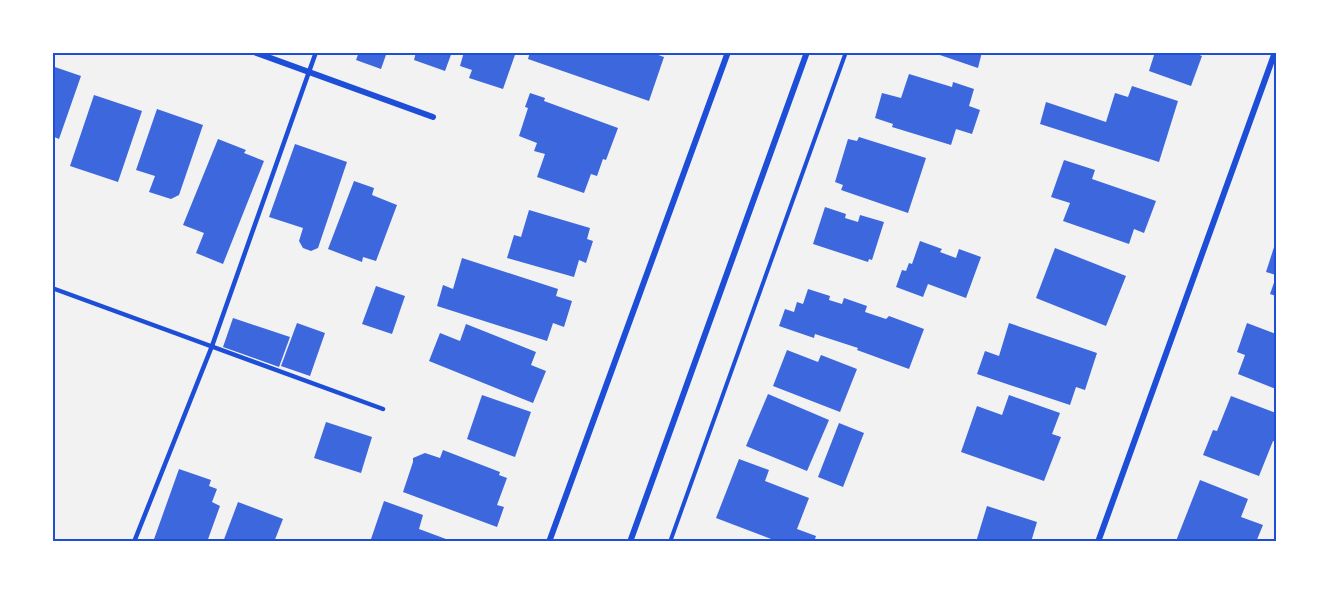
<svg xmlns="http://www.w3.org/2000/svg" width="1329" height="594" font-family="Cabin,sans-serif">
<rect width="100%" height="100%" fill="#f2f2f2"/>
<g fill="#3d67dc">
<polygon points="359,52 387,52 381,69 356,60"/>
<polygon points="416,52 452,52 445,71 414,60"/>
<polygon points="464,52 516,52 503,89 469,78 472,70 460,66"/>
<polygon points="530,52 650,52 664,57 649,101 528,59"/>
<polygon points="931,52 982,52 978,68"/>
<polygon points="1155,52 1192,52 1202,56 1191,86 1149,71"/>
<polygon points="52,66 81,76 59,139 52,136"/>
<polygon points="909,74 952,87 953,82 974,89 969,106 980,110 972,134 956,129 951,145 892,127 893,124 875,118 882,93 901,98"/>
<polygon points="1132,86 1178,101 1159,162 1040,124 1046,102 1106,122 1115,93 1128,97"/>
<polygon points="530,93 545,98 544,101 618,128 606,160 603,159 597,176 591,174 584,193 537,177 545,154 534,151 537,143 519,136 528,108 525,107"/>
<polygon points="94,95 142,111 118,182 70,166"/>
<polygon points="157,109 203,125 179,195 171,199 149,192 155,176 136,170"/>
<polygon points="859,137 926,158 908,213 841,190 843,185 835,182 848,139 857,141"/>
<polygon points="218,139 246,150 244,153 264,161 223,264 196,253 204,233 183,225"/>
<polygon points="295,144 347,162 318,248 311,251 303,248 299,241 303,228 269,217"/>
<polygon points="1064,160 1095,170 1092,179 1156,201 1144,233 1134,229 1129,244 1063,221 1070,203 1051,197"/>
<polygon points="354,181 374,188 372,195 397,205 376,261 363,257 362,262 328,249"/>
<polygon points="825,207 846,214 845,218 858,222 860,215 884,222 872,260 869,259 868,262 813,244"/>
<polygon points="529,210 590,228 587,239 593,241 586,263 579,260 574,277 507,258 514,235 521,237"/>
<polygon points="920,241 942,249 940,252 956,258 959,249 981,257 966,298 928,284 923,297 896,287 902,270 906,271 909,263 912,264"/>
<polygon points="1276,241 1276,275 1266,272"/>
<polygon points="1055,248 1126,276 1106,326 1036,298"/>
<polygon points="462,258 558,289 556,296 572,301 564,327 553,323 547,341 437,306 443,285 453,289"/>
<polygon points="1276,277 1276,296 1270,294"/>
<polygon points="376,286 405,296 392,334 362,324"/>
<polygon points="808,289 830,296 829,300 842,304 844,298 867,306 865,312 886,319 889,316 924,329 909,369 857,350 858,348 815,334 814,338 779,326 785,309 794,312 797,302 803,304"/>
<polygon points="233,318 290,337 279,367 223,347"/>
<polygon points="297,323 325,333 310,376 281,366"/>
<polygon points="1009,323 1097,353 1085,390 1076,387 1070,405 977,374 985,351 999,356"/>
<polygon points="1247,323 1276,334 1276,389 1238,374 1245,355 1237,352"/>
<polygon points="466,324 536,352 531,365 546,371 533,403 429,361 440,333 460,341"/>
<polygon points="787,350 818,362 821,355 857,369 840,412 773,386"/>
<polygon points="768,394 829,420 807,471 746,446"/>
<polygon points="482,395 531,412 515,457 467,439"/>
<polygon points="1009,395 1060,413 1052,434 1061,437 1044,481 961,452 977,406 1002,415"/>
<polygon points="1231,396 1276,413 1276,442 1273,441 1259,476 1203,455 1213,430 1217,431"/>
<polygon points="326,422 372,437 361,473 314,458"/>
<polygon points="839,423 864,433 843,487 818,477"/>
<polygon points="443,450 500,472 499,475 507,478 497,505 504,507 497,527 403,492 413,462 413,458 425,453 440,458"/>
<polygon points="739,459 769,470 765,481 809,498 797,529 816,536 814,542 779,542 716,518"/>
<polygon points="179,469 211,480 209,486 217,489 212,502 220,506 207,542 153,542"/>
<polygon points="1200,480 1248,499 1241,517 1263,525 1256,542 1176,541"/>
<polygon points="384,501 423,515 419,529 454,542 370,542"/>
<polygon points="238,502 283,519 274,542 223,542"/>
<polygon points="987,506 1037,522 1031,542 976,542"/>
</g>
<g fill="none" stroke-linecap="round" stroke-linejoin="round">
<polyline stroke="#1d4ed8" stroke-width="4" points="670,542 846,52"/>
<g stroke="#1d4ed8" stroke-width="4.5">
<polyline points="52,288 383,409"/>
<polyline points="134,542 212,346 316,52"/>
</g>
<g stroke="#1d4ed8" stroke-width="6">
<polyline points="254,52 433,117"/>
<polyline points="549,542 728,52"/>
<polyline points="630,542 807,52"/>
<polyline points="1098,542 1275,52"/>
</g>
</g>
<rect width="1329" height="594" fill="none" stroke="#ffffff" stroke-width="108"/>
<rect x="54" y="54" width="1221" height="486" fill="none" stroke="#1d4ed8" stroke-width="2"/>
</svg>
